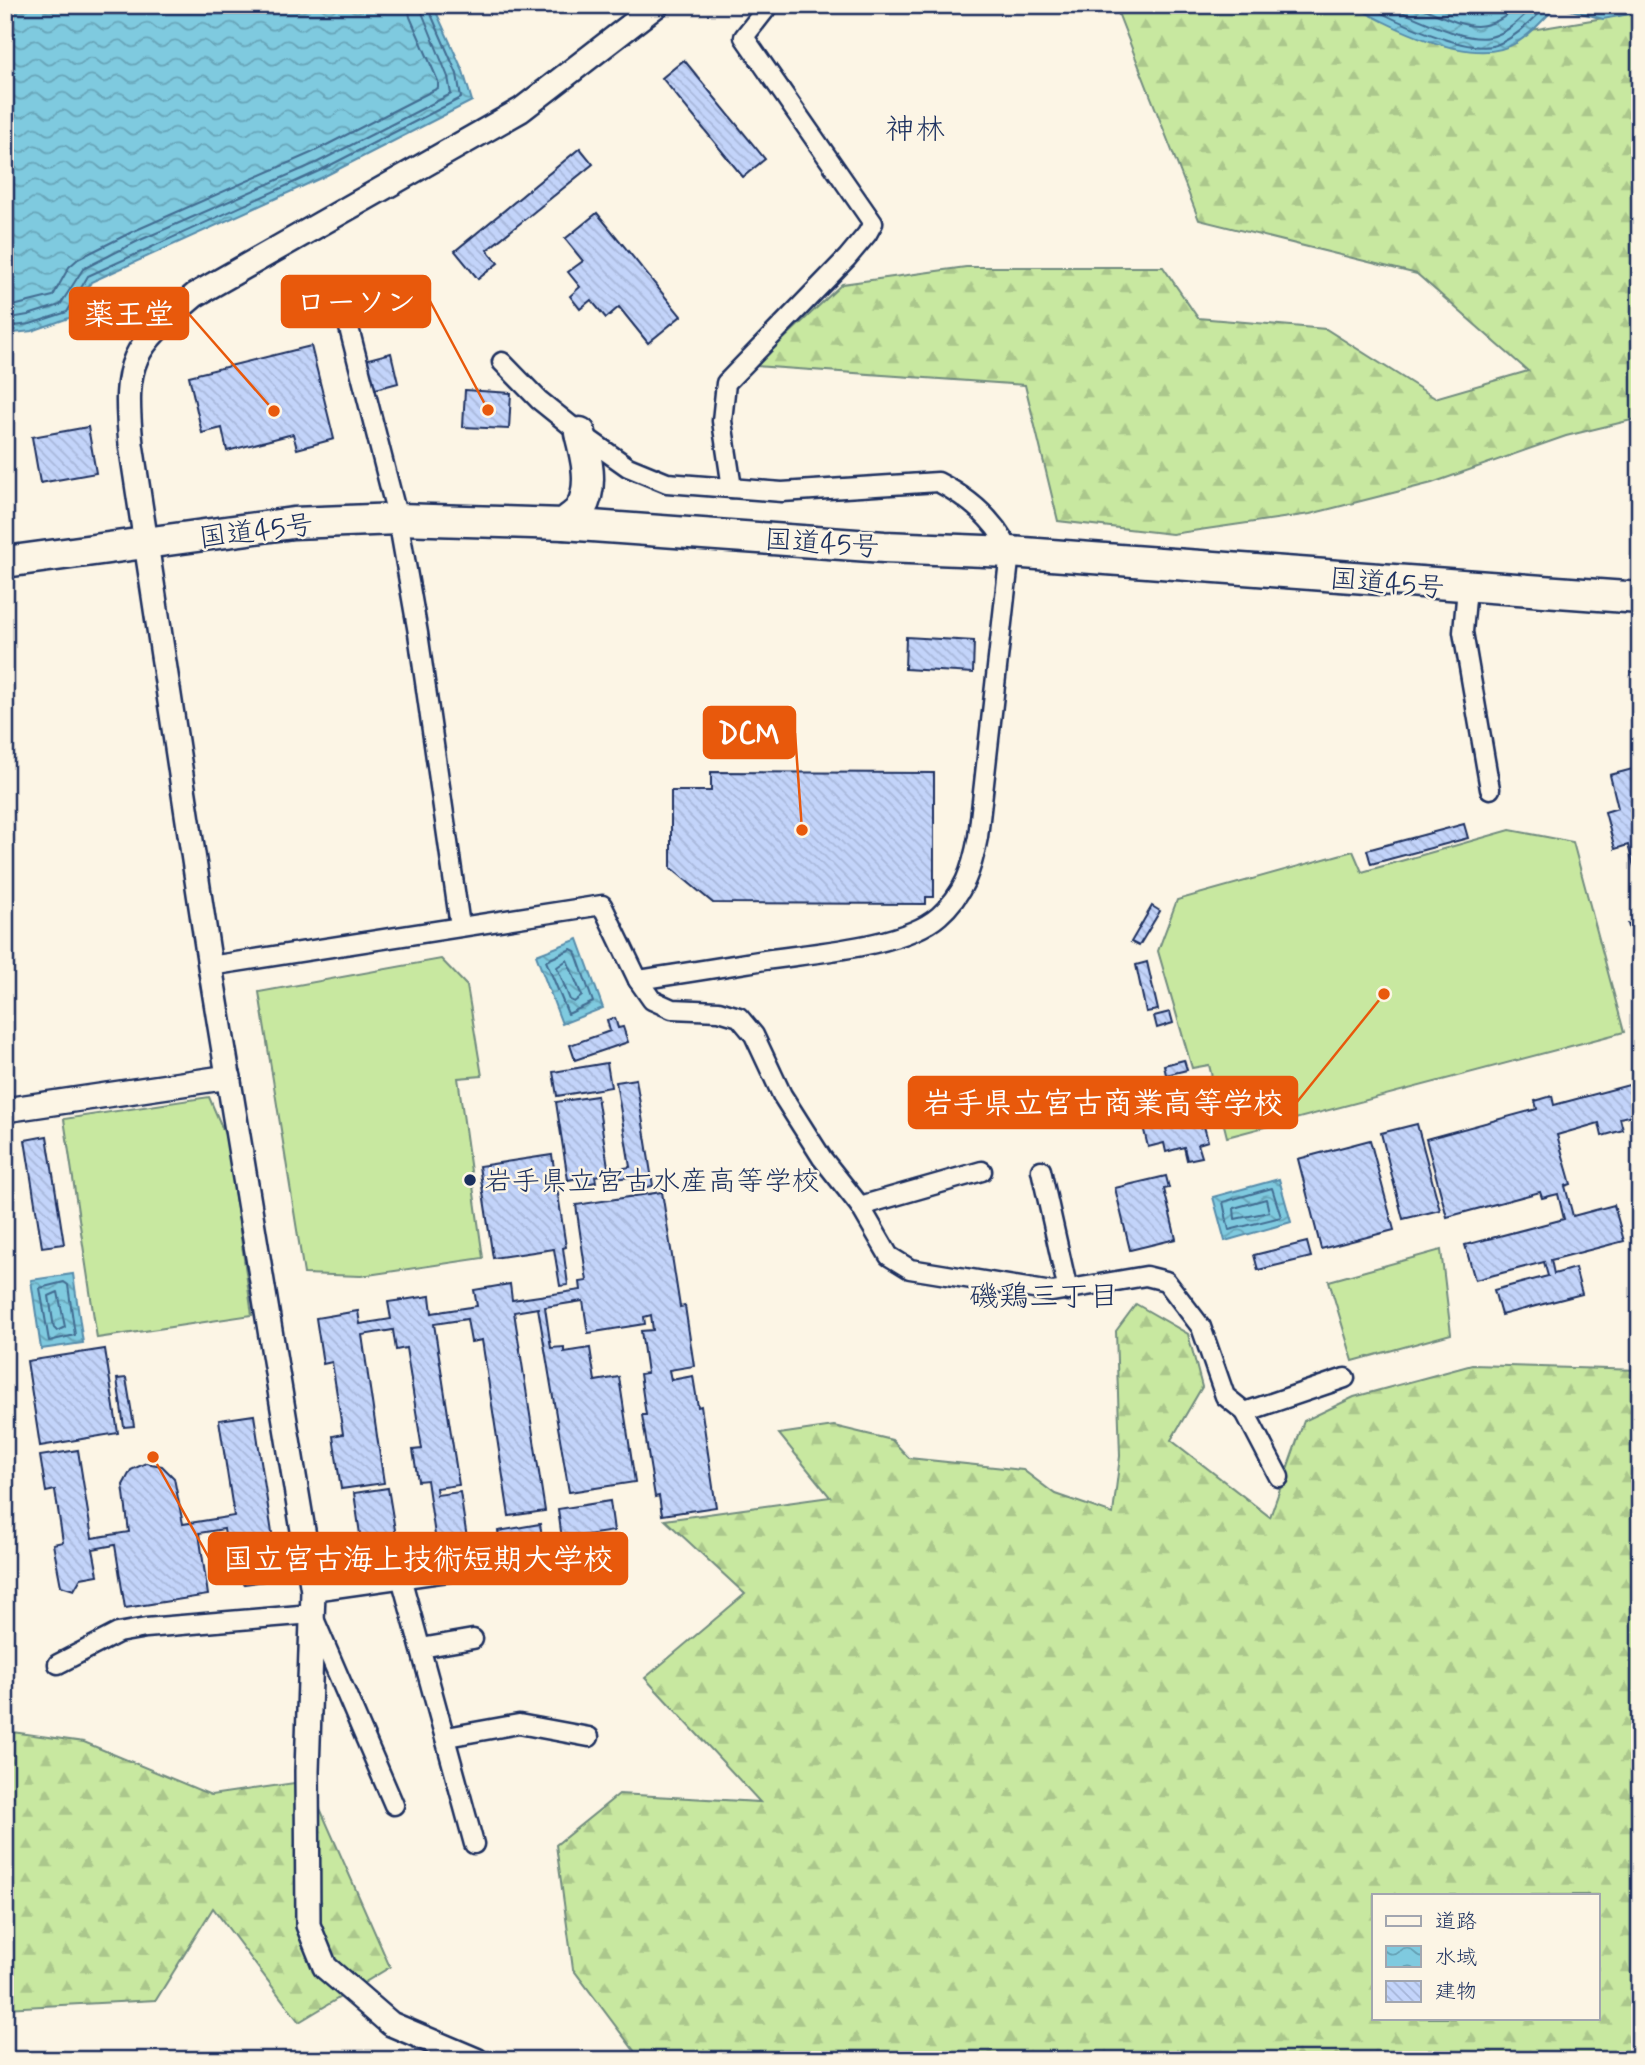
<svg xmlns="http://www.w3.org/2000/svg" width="1645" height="2065" font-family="Mynerve,'Klee One',sans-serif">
<defs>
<pattern id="forest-firs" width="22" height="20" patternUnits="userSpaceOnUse" patternTransform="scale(1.75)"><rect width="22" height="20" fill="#c8e8a0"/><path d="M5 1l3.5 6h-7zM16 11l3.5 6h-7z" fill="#abc78c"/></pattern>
<pattern id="water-waves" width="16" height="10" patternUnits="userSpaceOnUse" patternTransform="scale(1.75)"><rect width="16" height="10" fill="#7fcadf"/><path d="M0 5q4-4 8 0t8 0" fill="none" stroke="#67a4b8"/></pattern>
<pattern id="building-back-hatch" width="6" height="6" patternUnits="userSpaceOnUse" patternTransform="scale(1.75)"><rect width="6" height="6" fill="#c3d4fa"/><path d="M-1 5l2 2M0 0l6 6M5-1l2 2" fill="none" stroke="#a7b6d9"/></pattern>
</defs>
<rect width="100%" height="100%" fill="#fcf5e5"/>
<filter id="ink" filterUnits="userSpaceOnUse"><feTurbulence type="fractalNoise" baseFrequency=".0143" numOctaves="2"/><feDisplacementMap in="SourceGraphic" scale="14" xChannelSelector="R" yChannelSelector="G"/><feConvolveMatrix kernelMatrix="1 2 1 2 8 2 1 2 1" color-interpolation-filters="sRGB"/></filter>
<g filter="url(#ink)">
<g fill="url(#forest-firs)" stroke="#728c7f" stroke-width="2" fill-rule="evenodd">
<polygon points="1115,5 1358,5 1458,42 1640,12 1640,418 1566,436 1432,483 1310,514 1172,534 1058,521 1025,385 755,366 842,284 966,267 1163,267 1198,318 1326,329 1435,398 1528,371 1417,274 1199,220"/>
<path d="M1136 1304 1188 1334 1202 1387 1171 1440 1270 1517 1304 1421 1354 1397 1472 1365 1640 1370V2060H641L573 1969 556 1845 619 1794 760 1802 645 1678 745 1594 665 1520 830 1497 779 1434 834 1426 892 1440 909 1458 1023 1470 1055 1494 1113 1514 1120 1456 1116 1331ZM1374 1895H1598V2018H1374Z"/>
<polygon points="5,1731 84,1742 211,1795 308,1781 390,1967 299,2022 213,1908 156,2000 5,2008"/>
</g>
<g fill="#c8e8a0" stroke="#728c7f" stroke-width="2">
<polygon points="1510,830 1573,842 1624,1032 1227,1137 1209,1065 1192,1068 1158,951 1177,900 1353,851 1362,872"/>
<polygon points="441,959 467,986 482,1076 458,1078 483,1258 361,1276 304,1274 259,992"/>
<polygon points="209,1097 227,1139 252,1315 97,1338 64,1119"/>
<polygon points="1441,1250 1451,1334 1353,1361 1329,1281"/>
</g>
<g fill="url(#water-waves)" stroke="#578cab" stroke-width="2">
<polygon points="5,5 433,5 463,71 472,101 323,177 91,282 72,317 32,331 5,334"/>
<path d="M1352 5H1640V12L1603 19 1557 6C1544 18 1531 35 1516 43 1473 69 1393 28 1352 5Z"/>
<polygon points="578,939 603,1008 562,1024 536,955"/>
<polygon points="1279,1179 1291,1222 1225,1241 1213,1197"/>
<polygon points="73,1274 83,1343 41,1349 31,1280"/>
</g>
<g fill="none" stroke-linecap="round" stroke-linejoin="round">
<g stroke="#436d92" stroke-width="2">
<path d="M1367 5C1393 20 1468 55 1496 45 1517 37 1531 21 1548 5"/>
<path d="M1385 5C1412 15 1463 43 1490 37 1509 33 1522 17 1535 5"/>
<path d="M1415 5C1459 22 1480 42 1519 5"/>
<polyline points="5,308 53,296 69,267 78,259 134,231 311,153 438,88 438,81 410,17 408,5"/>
<polyline points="5,319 28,315 60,305 83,269 138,241 316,163 451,94 448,77 419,5"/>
<polyline points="5,327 30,324 67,312 88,276 319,171 461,98 457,74 427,5"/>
<polygon points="571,949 575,951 593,1002 568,1014 546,961"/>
<polygon points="567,960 582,996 574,1002 570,1000 557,967"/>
<polygon points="1272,1188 1281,1217 1229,1230 1223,1202"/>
<polygon points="1266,1199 1269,1212 1235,1219 1234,1208"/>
<polygon points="64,1282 68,1285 75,1335 49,1341 40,1288"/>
<polygon points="58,1292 65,1327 57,1331 54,1328 49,1296"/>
</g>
</g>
<g fill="url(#building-back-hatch)" stroke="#1b2f5e" stroke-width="2">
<polygon points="684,60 765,159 743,177 662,78"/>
<polygon points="580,148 593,164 487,250 498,263 478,279 455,251"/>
<polygon points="597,213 681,316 648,343 619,307 606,318 591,300 580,309 570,296 580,287 568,272 583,261 565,239"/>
<polygon points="311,346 334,439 297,449 293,434 227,451 222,428 202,433 189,376"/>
<polygon points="391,353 398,383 372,390 365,360"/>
<polygon points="465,390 511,393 509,429 463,427"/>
<polygon points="88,427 96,473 40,483 32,437"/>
<polygon points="906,637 974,641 973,673 905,669"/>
<polygon points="1640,767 1640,888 1628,845 1615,849 1605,812 1618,808 1610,775"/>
<polygon points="711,772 934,773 934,897 926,897 926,904 713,903 671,868 671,791 711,791"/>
<polygon points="1464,824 1468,838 1371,864 1367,850"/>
<polygon points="1152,906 1160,911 1139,946 1131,942"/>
<polygon points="1640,921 1640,959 1638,959 1628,924"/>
<polygon points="1147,962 1158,1010 1146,1012 1136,965"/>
<polygon points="1170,1012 1173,1023 1157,1028 1154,1016"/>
<polygon points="615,1018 618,1028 623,1027 628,1042 575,1060 570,1045 610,1031 607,1020"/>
<polygon points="1184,1060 1187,1070 1166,1075 1164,1065"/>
<polygon points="607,1063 611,1087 557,1096 553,1072"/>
<polygon points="636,1079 653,1186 633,1189 631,1177 614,1179 613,1170 630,1167 616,1082"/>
<polygon points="1640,1082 1640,1113 1620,1118 1623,1130 1602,1136 1599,1123 1557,1135 1571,1184 1565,1186 1573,1216 1614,1205 1624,1241 1551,1260 1554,1274 1575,1268 1582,1294 1501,1315 1494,1290 1548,1276 1544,1262 1475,1280 1465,1245 1564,1219 1558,1194 1542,1198 1540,1192 1447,1217 1426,1139 1537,1109 1535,1101 1552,1096 1554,1105"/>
<polygon points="1191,1091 1200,1128 1204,1126 1208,1141 1198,1144 1202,1157 1187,1160 1184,1147 1166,1152 1164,1143 1148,1147 1141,1118 1157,1114 1154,1100"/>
<polygon points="597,1096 609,1173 595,1176 596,1182 580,1185 579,1178 568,1180 556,1102"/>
<polygon points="1417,1124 1440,1210 1403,1219 1381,1133"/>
<polygon points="47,1136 64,1244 42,1247 25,1140"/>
<polygon points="1370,1140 1394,1230 1321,1249 1298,1159"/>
<polygon points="552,1155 566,1247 563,1248 568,1285 560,1286 554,1249 493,1258 479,1166"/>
<polygon points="1166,1176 1169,1188 1164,1189 1176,1239 1130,1250 1115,1188"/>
<polygon points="662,1192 680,1307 685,1306 694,1366 669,1370 671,1380 693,1376 698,1407 701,1406 716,1507 662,1515 659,1496 655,1497 642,1415 646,1415 640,1374 647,1373 641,1331 653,1330 651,1315 644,1317 645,1324 588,1333 583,1301 545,1307 551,1348 564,1347 564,1352 590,1348 595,1381 619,1377 635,1482 569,1492 538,1308 514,1312 545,1511 509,1516 482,1340 471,1342 467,1319 434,1324 459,1485 436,1488 437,1495 460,1492 468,1545 437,1549 427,1480 418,1481 413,1450 422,1449 406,1348 396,1350 393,1330 362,1335 384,1483 341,1489 333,1436 343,1434 332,1362 323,1364 316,1318 358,1311 360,1324 391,1319 388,1302 430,1296 432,1313 477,1306 474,1290 510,1284 512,1300 581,1290 580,1282 587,1281 576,1205"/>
<polygon points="1307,1242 1311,1257 1258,1270 1254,1255"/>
<polygon points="105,1349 118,1433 40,1446 27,1361"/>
<polygon points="126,1378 134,1426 124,1427 117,1379"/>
<polygon points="254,1415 279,1579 244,1584 243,1578 232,1580 224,1529 199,1533 208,1595 125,1608 115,1545 93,1549 98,1575 81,1578 74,1590 61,1586 53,1544 63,1542 55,1490 46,1492 40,1456 78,1450 92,1538 129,1532 123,1485 131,1470 146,1463 162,1466 174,1478 183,1524 234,1516 219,1420"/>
<polygon points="388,1488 397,1542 362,1548 354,1493"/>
<polygon points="610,1501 614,1531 562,1539 558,1509"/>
<polygon points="540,1524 544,1549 502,1555 498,1531"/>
</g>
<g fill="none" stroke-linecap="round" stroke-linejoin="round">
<g stroke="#1b2f5e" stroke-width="23">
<g id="minor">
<polyline points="348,324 398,519 418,633 460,926"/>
<polyline points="732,488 722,421 726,383 847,258 867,234 873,223 744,37 769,5"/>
<polyline points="1467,588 1463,632 1490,789"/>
<path d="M210 966 602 905 638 980C680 974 722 967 765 960 811 953 904 947 939 916 964 894 972 869 978 837L1010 552C995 519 969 498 938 482L782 492 667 483 628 467 580 433 539 400 502 362"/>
<polyline points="638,980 652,1000 672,1009 719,1011 739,1017 754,1035 782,1095 822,1158 860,1206 889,1256 910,1269 1052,1292 1146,1276 1166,1281 1201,1327 1225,1396 1245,1412 1279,1477"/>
<polyline points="1041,1170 1068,1291"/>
<polyline points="860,1206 982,1171"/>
<polyline points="1245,1412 1345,1378"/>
<polyline points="402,1581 474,1844"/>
<polyline points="313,1591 540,1559"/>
<polyline points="421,1648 473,1639"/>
<polyline points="58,1664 118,1633 146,1628 312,1614 394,1805"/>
<polyline points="447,1737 519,1724 589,1737"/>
</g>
</g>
<g stroke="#1b2f5e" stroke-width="28">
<g id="tertiary">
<polyline points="5,1110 229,1077"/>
<path d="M476 2060 391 2024 325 1967 308 1925 307 1771 313 1591 210 966 131 444C123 360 131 349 195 295L521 110 657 5"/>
</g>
</g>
<g stroke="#1b2f5e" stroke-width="35">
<g id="trunk">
<path d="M564 524C569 519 578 514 581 508 594 486 586 456 580 433"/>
<polyline points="5,562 293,523 398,519 564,524 884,547 1010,552 1640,598"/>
</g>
</g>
<use href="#minor" stroke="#fcf5e5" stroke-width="18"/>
<use href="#tertiary" stroke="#fcf5e5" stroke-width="23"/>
<use href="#trunk" stroke="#fcf5e5" stroke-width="30"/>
</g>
</g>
<circle fill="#1b2f5e" stroke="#fcf5e5" stroke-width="2.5" cx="470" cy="1180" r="7"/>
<g text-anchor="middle" stroke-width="5" stroke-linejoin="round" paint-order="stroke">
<g font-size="28" fill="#1b2f5e" stroke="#fcf5e5">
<text transform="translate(256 530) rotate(-7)" y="10">国道45号</text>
<text transform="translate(822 542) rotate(4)" y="10">国道45号</text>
<text transform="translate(1387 582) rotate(5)" y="10">国道45号</text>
</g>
<g font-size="28" fill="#1b2f5e" stroke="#fcf5e5" text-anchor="start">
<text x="484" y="1190">岩手県立宮古水産高等学校</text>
</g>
<g font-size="30" fill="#1b2f5e" stroke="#fcf5e5">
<text x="915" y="139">神林</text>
<text x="1044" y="1306">磯鶏三丁目</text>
</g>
</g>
<path fill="none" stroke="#e8590c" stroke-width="2.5" d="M488 410L430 301M274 411L188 313M802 830L795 733M1384 994L1297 1102M153 1457L209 1558"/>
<g fill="#e8590c" stroke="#fcf5e5" stroke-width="2.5">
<circle cx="488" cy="410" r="7"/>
<circle cx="274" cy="411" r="7"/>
<circle cx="802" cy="830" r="7"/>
<circle cx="1384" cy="994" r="7"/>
<circle cx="153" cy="1457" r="7"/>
</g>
<g fill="#e8590c" stroke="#e8590c" stroke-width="2.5">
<rect x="282" y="276" width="148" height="51" rx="7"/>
<rect x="70" y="288" width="118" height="51" rx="7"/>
<rect x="704" y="707" width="91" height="51" rx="7"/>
<rect x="909" y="1077" width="388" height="51" rx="7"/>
<rect x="209" y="1533" width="418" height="51" rx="7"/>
</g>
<g font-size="30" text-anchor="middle" font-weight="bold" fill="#fff">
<text x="356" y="312">ローソン</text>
<text x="129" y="324">薬王堂</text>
<text x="749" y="743">DCM</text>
<text x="1103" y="1113">岩手県立宮古商業高等学校</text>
<text x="418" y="1569">国立宮古海上技術短期大学校</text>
</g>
<rect width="1645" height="2065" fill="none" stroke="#fcf5e5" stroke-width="28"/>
<rect x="14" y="14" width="1617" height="2037" fill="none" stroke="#1b2f5e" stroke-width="2.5" filter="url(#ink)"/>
<rect x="1372" y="1894" width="228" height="126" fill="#fcf5e5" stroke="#a2a6af" stroke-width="2"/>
<rect x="1386" y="1916" width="35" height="10" fill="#fcf5e5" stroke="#a2a6af" stroke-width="2"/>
<text x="1435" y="1928" font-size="21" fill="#1b2f5e">道路</text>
<rect x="1386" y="1946" width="35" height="21" fill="url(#water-waves)" stroke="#a2a6af" stroke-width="2"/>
<text x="1435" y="1964" font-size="21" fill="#1b2f5e">水域</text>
<rect x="1386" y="1981" width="35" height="21" fill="url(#building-back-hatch)" stroke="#a2a6af" stroke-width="2"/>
<text x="1435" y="1998" font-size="21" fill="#1b2f5e">建物</text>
</svg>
